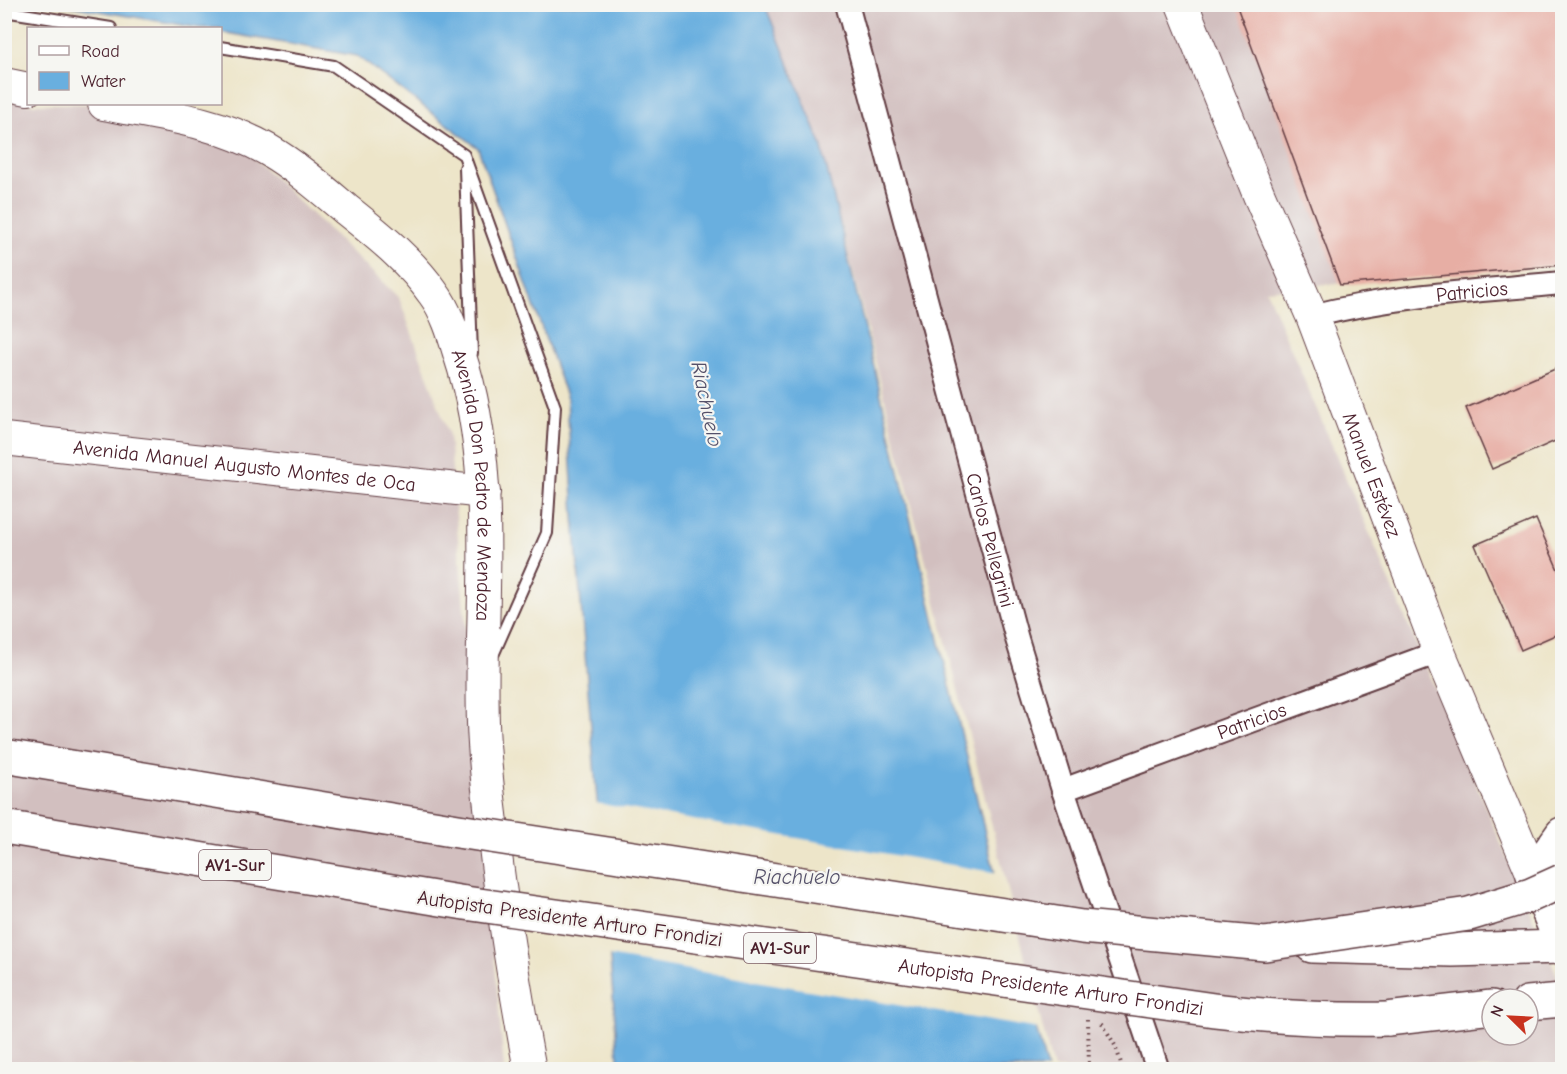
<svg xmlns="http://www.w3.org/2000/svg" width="1567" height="1074" font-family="'Comic Neue',sans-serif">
<rect width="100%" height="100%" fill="#f6f6f2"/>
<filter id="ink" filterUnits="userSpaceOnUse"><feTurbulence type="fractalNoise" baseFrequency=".0167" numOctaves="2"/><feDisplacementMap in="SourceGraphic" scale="12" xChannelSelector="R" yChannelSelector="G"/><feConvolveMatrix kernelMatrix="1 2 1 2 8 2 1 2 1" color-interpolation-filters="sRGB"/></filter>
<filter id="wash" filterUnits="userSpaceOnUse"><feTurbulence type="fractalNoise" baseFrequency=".008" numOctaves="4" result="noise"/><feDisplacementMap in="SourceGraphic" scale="24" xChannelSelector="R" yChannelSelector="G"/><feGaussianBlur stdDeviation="1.35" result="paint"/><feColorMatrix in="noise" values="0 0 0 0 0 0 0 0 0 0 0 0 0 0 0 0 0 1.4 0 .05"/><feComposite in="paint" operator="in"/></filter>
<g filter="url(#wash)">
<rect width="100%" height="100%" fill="#ede5c9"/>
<g fill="#d2bfbf" fill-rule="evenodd">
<path d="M765 5H1562V263L1266 290 1562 987V1069H1053L821 144ZM1492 999H1528V1035H1492Z"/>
<polygon points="4,80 28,104 152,104 206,112 399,298 449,435 504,1069 5,1069"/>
</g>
<polygon fill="#69afdf" stroke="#5a6785" stroke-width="1.5" points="63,5 765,5 821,144 991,858 1047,1069 619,1069 575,532 567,399 478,148 357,56 221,32 220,28 200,28"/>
<polygon fill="#ede5c9" points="595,803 998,873 1039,1029 608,956"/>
<g id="blocks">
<g fill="#e7aea4">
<polygon points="1236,4 1562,4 1562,265 1340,285"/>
<polygon points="1562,366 1562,438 1492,469 1466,408"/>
<polygon points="1536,519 1562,579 1562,632 1521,650 1475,545"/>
</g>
</g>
</g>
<g filter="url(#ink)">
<use href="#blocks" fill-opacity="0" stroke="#623d43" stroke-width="1.5"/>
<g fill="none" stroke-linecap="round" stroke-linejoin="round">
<g stroke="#623d43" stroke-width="14">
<g id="lane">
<polyline points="4,11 111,28"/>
<polyline points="220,47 334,66 464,155 555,407 547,533 494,653"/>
<polyline points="465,168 472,353"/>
</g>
</g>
<g stroke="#623d43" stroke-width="26">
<g id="street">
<path id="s1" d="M847 4 1017 639 1063 790 1158 1070"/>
<path id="s2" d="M1312 316C1394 295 1479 291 1562 283"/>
<path id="s3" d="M1063 790 1439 652"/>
</g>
</g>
<g stroke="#623d43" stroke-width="34">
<g id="secondary">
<path id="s4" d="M1182 4 1259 195 1312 316 1439 652 1533 875"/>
<polyline points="4,84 28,89"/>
<path id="s5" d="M104 104C160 115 218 121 268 150 297 167 323 190 348 211 379 236 410 260 433 293 446 310 453 333 459 353 499 473 479 599 483 723 484 765 490 806 495 847 504 922 516 995 530 1070"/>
<path id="s6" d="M4 439 484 492"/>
</g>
</g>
<g stroke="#623d43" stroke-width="36">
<polyline id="primary" points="1562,834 1533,875 1562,945"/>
</g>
<g stroke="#623d43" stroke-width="36">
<g id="highway">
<polyline points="4,756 464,832"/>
<polyline points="4,827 465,903"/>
<polyline points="1312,946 1452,950 1562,947"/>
<polyline points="1528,1003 1562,1000"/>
<polyline points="1387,1019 1492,1007"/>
</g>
</g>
<g stroke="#623d43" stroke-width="4" stroke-dasharray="1.5 4.5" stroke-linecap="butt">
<polyline points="1088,1019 1089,1070"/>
<polyline points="1102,1023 1116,1047 1123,1070"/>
</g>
<use href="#lane" stroke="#fff" stroke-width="10"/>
<use href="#street" stroke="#fff" stroke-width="22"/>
<use href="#secondary" stroke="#fff" stroke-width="32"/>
<use href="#primary" stroke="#fff" stroke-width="33"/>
<use href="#highway" stroke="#fff" stroke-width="33"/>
<g stroke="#623d43" stroke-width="36" stroke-linecap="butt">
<g id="highway-bridge">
<polyline points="464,832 1082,927 1265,944 1469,914 1531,895 1562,881"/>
<path id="s7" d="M465 903 1214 1010C1272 1017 1329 1020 1387 1019"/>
</g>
</g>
<use href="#highway-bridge" stroke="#fff" stroke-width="33"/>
</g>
</g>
<g text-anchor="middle" stroke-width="4.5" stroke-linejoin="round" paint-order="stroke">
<g fill="#f6f6f2" stroke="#7e6067" stroke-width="1.5">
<rect x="199" y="850" width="72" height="30" rx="4.5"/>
<rect x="744" y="933" width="72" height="30" rx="4.5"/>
</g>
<g font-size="18" font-weight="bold" fill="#4a1f2b">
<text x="235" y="871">AV1-Sur</text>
<text x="780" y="954">AV1-Sur</text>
</g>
<g font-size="20" fill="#4a1f2b" stroke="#f6f6f2">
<text dy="7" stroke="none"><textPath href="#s2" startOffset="162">Patricios</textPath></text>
<text dy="7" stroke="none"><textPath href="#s6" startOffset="242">Avenida Manuel Augusto Montes de Oca</textPath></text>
<text dy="7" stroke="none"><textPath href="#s4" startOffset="508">Manuel Estévez</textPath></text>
<text dy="7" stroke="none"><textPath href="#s5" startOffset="590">Avenida Don Pedro de Mendoza</textPath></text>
<text dy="7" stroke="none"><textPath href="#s1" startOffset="555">Carlos Pellegrini</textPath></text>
<text dy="7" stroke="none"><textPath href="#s3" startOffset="201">Patricios</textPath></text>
<text transform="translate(570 918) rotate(8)" y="7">Autopista Presidente Arturo Frondizi</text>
<text dy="7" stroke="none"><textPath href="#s7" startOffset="592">Autopista Presidente Arturo Frondizi</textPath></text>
</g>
<g font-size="21" font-style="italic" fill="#55516a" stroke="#f6f6f2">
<text transform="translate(707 404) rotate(78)" y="7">Riachuelo</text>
<text x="797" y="884">Riachuelo</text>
</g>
</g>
<rect width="1567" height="1074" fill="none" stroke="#f6f6f2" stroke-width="24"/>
<rect x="27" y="27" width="195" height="78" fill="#f6f6f2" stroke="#b1a0a2" stroke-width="1.5"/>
<rect x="39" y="46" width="30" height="9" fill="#ffffff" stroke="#b1a0a2" stroke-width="1.5"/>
<text x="81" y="57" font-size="18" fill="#4a1f2b">Road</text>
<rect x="39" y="72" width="30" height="18" fill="#69afdf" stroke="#b1a0a2" stroke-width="1.5"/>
<text x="81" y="87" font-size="18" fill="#4a1f2b">Water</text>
<g transform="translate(1510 1017) rotate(294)"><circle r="28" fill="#f6f6f2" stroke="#b1a0a2" stroke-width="1.5"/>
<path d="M0-4.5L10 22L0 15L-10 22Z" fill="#c8321e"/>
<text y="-9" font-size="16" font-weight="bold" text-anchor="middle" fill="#4a1f2b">N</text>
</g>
</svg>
